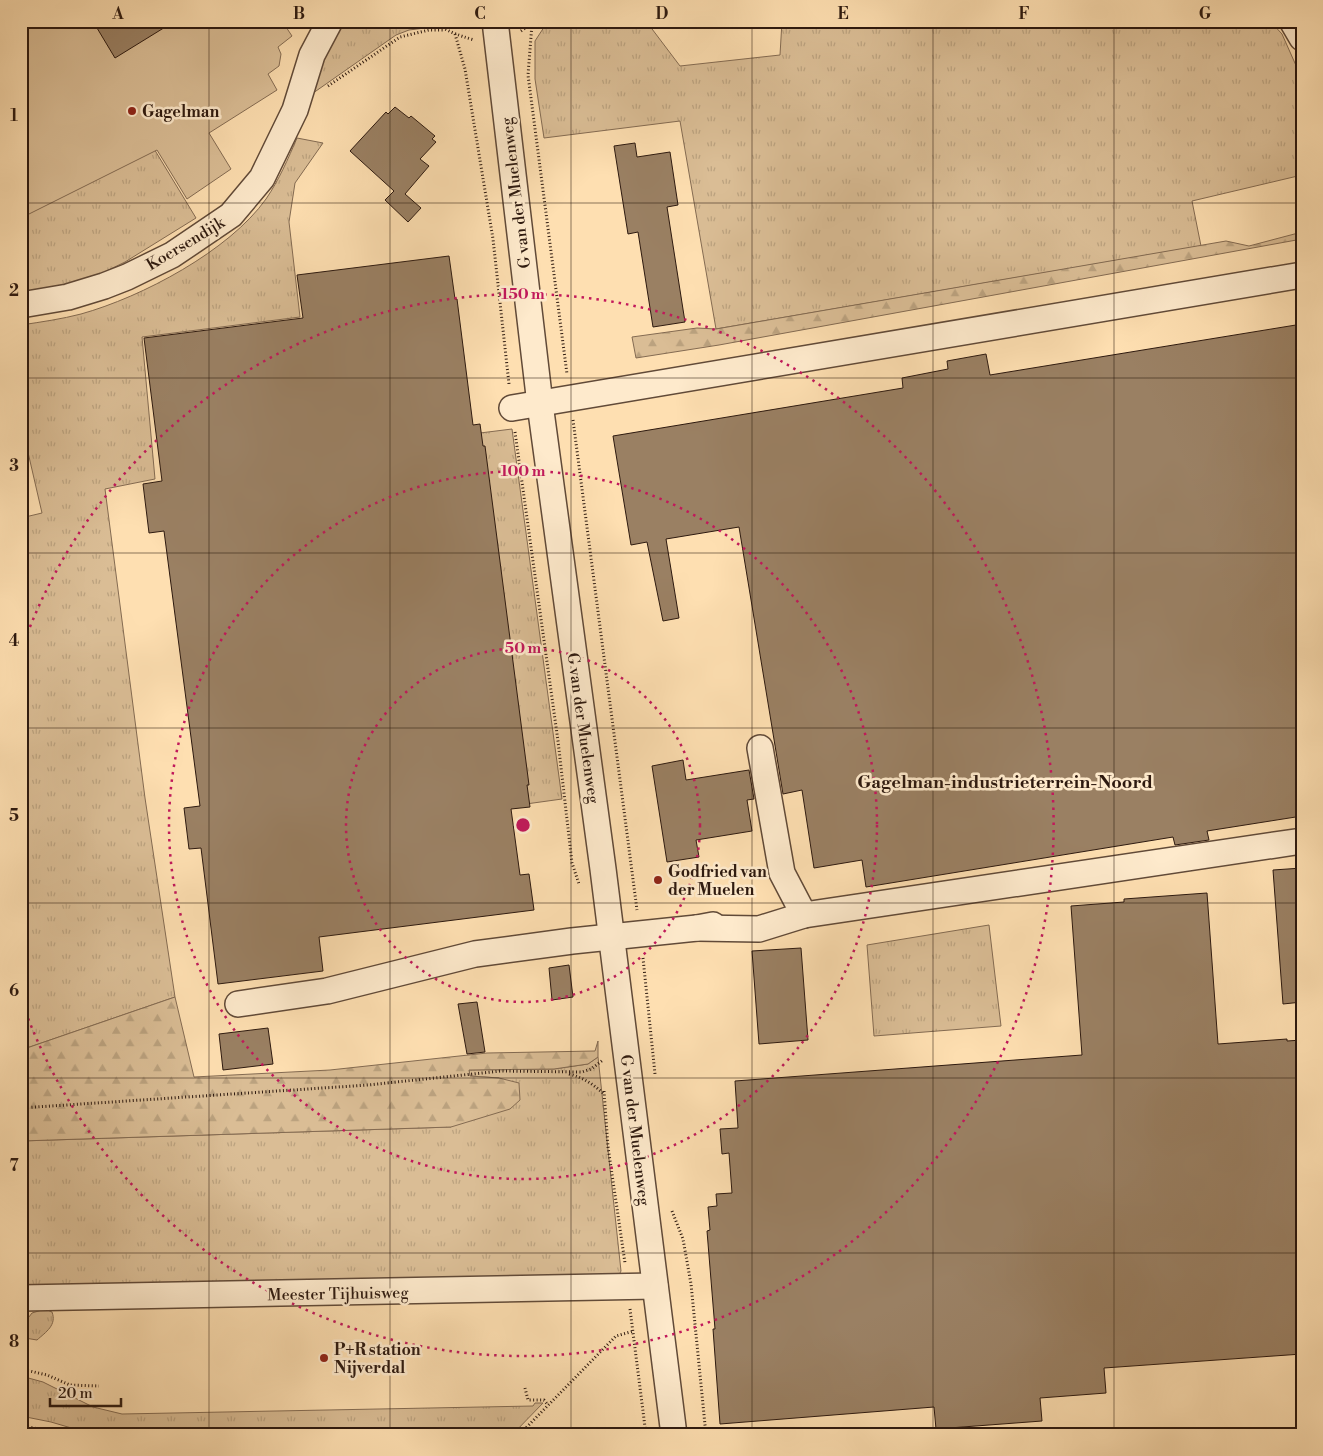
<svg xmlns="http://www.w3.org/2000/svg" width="1323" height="1456" font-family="'Libre Bodoni',serif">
<defs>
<pattern id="grass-tufts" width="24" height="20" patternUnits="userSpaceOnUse" patternTransform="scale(1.25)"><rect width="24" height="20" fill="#dabd95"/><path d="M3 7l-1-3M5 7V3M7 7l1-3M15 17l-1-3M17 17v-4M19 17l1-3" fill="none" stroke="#bba27f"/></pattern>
<pattern id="forest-firs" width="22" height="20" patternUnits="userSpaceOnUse" patternTransform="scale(1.25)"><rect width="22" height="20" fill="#dabd95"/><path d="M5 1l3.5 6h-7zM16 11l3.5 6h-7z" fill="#bba27f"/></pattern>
</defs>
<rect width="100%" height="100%" fill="#fedfb1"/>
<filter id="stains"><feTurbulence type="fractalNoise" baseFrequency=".004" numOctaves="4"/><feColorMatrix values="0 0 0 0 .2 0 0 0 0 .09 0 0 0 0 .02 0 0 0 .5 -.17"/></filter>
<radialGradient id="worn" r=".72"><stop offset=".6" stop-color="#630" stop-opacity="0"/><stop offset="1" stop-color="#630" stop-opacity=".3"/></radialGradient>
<g fill="url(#grass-tufts)" stroke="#846b52">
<polygon points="21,21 105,68 196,218 125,262 88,280 21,293"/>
<polygon points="347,21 428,21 433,27 409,30 396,35 306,98 337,32"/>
<polygon points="548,21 646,21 680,66 780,55 782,21 1270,21 1282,34 1302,79 1302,175 1192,201 1201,246 716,329 680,121 544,138 535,79 535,41"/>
<path d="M297 138 323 143 295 183 289 222 300 317 142 337 155 479 105 489 145 798 175 997 21 1050V518L42 513 21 422V325C41 322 62 319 81 314 142 297 229 251 266 199 279 180 288 159 297 138Z"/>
<polygon points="512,429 562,799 526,804 480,433"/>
<polygon points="989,925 1001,1026 874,1036 867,945"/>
<polygon points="598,1057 621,1271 619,1275 21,1287 21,1141 451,1127 499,1078 470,1076 469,1070 554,1069 588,1064"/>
<path d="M45 1309 52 1312C57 1325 46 1332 37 1340L25 1338 22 1326 32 1313Z"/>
<polygon points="21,1376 43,1382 93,1407 122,1414 533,1406 535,1403 543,1403 512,1435 95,1435 51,1422 21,1416"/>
</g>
<g fill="url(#forest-firs)" stroke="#846b52">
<polygon points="1302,232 1302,239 719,345 636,358 632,337 697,328 716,329 1226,241 1249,246"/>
<polygon points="175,997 194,1077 330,1070 487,1053 595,1051 598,1041 598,1057 588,1064 554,1069 469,1070 470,1076 499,1078 519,1083 520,1100 510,1109 451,1127 21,1141 21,1050"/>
</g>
<polygon fill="#dabd95" stroke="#846b52" points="21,21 282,21 292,36 278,47 281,54 279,66 268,74 277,90 209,133 231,169 187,199 157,150 21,218"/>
<g fill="#9a8063" stroke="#2d190f">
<polygon points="108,21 175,21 115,58 97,28"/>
<polygon points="395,107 409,118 411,116 435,136 432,139 436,142 420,159 429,166 405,194 421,208 408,222 385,200 394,191 350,151 386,112 388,114"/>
<polygon points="635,143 637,157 670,152 678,205 667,207 685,322 653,327 638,232 628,234 614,146"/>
<polygon points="449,256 455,299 457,299 473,425 480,424 483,446 485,446 529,785 527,785 530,807 511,809 520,875 529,874 534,910 319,937 323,971 218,984 201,848 189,849 184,808 200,806 164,531 149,533 143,484 162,481 144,338 303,318 297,275"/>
<polygon points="1302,324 1302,816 1207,831 1209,840 1175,845 1173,837 866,887 862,860 814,868 802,790 783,794 739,527 666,539 679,618 663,621 647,542 631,545 613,436 903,388 902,378 948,369 947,361 986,354 990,375"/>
<polygon points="683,760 686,780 749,770 754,799 747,800 752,831 696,840 699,857 667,862 652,766"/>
<polygon points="1302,868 1302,1002 1283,1004 1273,870"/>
<polygon points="1207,893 1218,1044 1287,1039 1287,1041 1302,1040 1302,1354 1104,1368 1106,1393 1040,1398 1042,1421 936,1429 934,1407 720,1424 713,1329 715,1329 707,1231 710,1230 708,1207 717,1206 716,1194 732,1193 729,1153 722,1154 720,1129 738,1128 735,1081 1082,1055 1071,906 1124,902 1124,899"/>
<polygon points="801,948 808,1040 759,1044 752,951"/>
<polygon points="569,965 573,997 552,1000 549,968"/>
<polygon points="477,1002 485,1052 467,1054 458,1004"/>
<polygon points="268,1028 273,1064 223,1070 219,1034"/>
</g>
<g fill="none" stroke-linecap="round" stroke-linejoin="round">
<g stroke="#614a38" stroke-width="28">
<g id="minor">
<polyline points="495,21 540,404 603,869 674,1435"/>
<polyline points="1292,21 1302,38"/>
<polyline points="21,305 68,297 104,286 127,277 172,255 231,215 262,178 295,110 312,55 330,21"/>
<polyline points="512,408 1302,275"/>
<polyline points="760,748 782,873 804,915"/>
<polyline points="697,928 759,929 804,915 1302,841"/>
<polyline points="238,1004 327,991 475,954 572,941 697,928 713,925"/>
<polyline points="21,1298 655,1286"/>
</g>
</g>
<g stroke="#2d190f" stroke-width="3" stroke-dasharray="1 2.5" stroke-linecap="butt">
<path d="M434 21C447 32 458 35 474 40"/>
<polyline points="532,24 528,75 567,374"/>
<polyline points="521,31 535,21"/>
<polyline points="455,34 465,69 493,239 509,384"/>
<polyline points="328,86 400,37 429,30 444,30"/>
<polyline points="573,420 637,910"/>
<polyline points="515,432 558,741 572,863 579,884"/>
<polyline points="643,958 655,1074"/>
<path d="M569 1074C584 1078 593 1084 604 1094"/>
<polyline points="604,1091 608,1147 625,1263"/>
<polyline points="21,1108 368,1085 501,1071 582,1072 591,1069 603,1060"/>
<polyline points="672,1211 683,1239 691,1284 706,1435"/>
<polyline points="630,1309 646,1435"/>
<polyline points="21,1369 47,1375 70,1385 99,1386"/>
<polyline points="525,1388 528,1400 544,1400 548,1405"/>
<polyline points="21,1425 63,1435"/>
<polyline points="519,1435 616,1336 634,1331"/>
</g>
<use href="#minor" stroke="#feeacc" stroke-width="25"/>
</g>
<path fill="none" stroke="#2d190f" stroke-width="1" stroke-opacity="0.55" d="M209 21V1435M390 21V1435M571 21V1435M752 21V1435M933 21V1435M1114 21V1435M21 203H1302M21 378H1302M21 553H1302M21 728H1302M21 903H1302M21 1078H1302M21 1253H1302"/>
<g fill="none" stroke="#c2185b" stroke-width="2.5" stroke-dasharray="2.5 5">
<circle cx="523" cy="825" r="177"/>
<circle cx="523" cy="825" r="354"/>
<path d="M22 648A531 531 0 1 1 22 1002"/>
</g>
<g fill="#8f2418" stroke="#feeacc" stroke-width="2">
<circle cx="132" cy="111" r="5"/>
<circle cx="658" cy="880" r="5"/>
<circle cx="324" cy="1358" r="5"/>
</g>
<g text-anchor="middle" stroke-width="5" stroke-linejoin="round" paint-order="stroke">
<g font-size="16" font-weight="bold" fill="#2d190f" stroke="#feeacc" text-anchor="start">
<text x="142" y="117">Gagelman</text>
<text x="668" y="877">Godfried van<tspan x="668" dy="18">der Muelen</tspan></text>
<text x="334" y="1355">P+R station<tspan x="334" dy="18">Nijverdal</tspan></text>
</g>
<g font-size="16" fill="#2d190f" stroke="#feeacc">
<text transform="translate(515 193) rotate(-97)" y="6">G van der Muelenweg</text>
<text transform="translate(185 243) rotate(-31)" y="6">Koersendijk</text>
<text transform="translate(584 728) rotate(82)" y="6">G van der Muelenweg</text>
<text transform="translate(636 1130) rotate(83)" y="6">G van der Muelenweg</text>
<text transform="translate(338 1293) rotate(-1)" y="6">Meester Tijhuisweg</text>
</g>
<g font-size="18" font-weight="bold" fill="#2d190f" stroke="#feeacc">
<text x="1005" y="788">Gagelman-industrieterrein-Noord</text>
</g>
</g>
<circle cx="523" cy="825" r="8" fill="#c2185b" stroke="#feeacc" stroke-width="2.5"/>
<g font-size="15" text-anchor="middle" font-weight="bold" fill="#c2185b" stroke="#feeacc" stroke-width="5" stroke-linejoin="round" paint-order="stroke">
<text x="523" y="299">150 m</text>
<text x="523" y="476">100 m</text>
<text x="523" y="653">50 m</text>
</g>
<rect width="1323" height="1456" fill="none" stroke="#fedfb1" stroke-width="55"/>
<path d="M50 1398v8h71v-8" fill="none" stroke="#2d190f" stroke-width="2.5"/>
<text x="58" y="1398" font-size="15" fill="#2d190f" stroke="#feeacc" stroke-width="4" paint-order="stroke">20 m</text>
<rect x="28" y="28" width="1268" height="1400" fill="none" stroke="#2d190f" stroke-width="2"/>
<g font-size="16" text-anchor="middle" font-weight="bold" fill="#2d190f">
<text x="118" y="19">A</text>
<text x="299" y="19">B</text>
<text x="480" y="19">C</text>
<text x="662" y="19">D</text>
<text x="843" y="19">E</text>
<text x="1024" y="19">F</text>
<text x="1205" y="19">G</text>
<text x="14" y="121">1</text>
<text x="14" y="296">2</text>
<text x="14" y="471">3</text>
<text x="14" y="646">4</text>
<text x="14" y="821">5</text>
<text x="14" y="996">6</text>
<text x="14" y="1171">7</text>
<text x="14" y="1347">8</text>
</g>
<rect width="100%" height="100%" filter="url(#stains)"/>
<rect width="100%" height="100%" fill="url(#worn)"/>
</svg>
